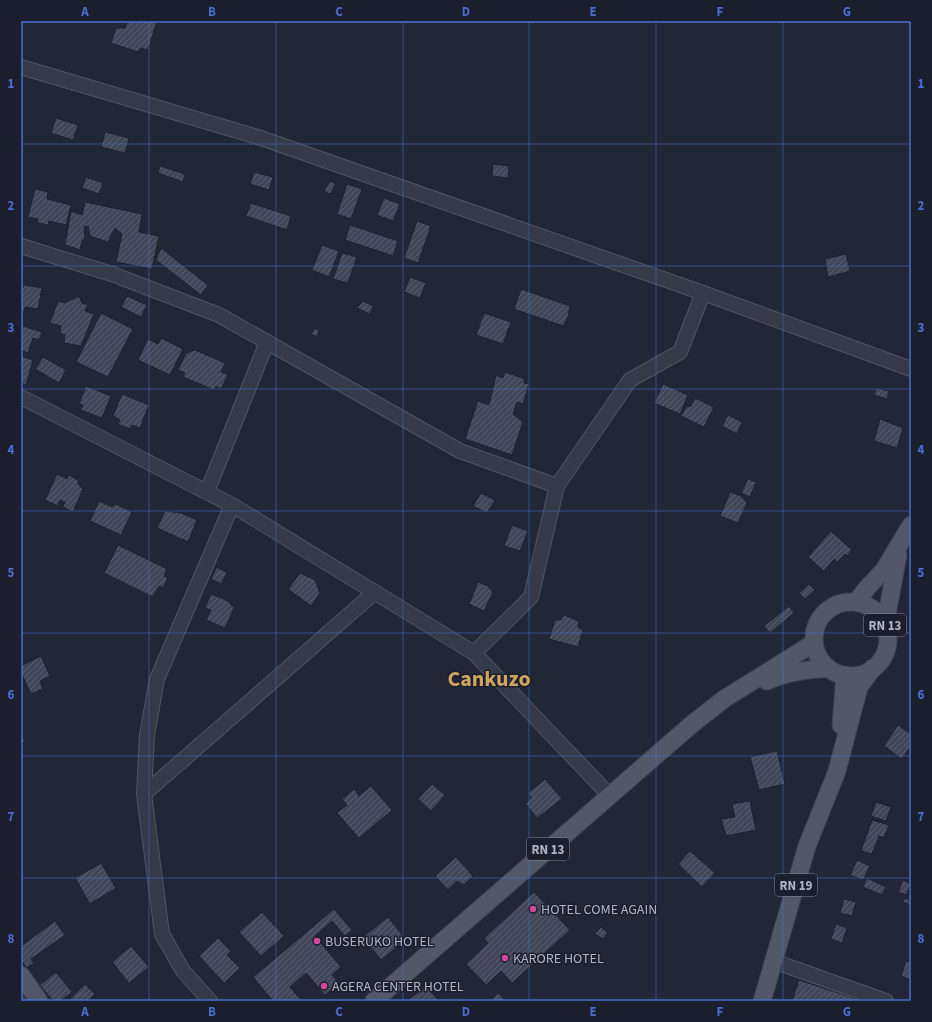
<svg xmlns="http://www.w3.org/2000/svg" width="932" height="1022" font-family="'Source Sans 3',sans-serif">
<defs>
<pattern id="building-hatch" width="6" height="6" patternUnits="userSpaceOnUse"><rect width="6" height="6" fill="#414659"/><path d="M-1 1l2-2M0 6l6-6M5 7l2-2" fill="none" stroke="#5a5e6f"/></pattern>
</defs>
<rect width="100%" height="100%" fill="#222738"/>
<g fill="url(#building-hatch)" stroke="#1d202f">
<polygon points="128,21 157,21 148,50 141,48 138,52 111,43 116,28 125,28"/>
<polygon points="56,118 78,125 73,140 51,133"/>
<polygon points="105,132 129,138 125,153 101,147"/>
<polygon points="493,164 509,166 508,178 492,176"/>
<polygon points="160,166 185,174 183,182 158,173"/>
<polygon points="254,172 273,177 269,190 250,184"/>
<polygon points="86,177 103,183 99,194 82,188"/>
<polygon points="330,181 336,184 330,194 324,191"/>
<polygon points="347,184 362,189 351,219 337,214"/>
<polygon points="35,189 48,192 47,199 71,205 66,225 49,221 48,225 37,223 38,219 28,217"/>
<polygon points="384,198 400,204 393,221 377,215"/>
<polygon points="85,202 142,214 139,232 159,236 152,269 116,262 122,234 115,228 108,242 90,236 88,226 84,227 85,238 82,241 80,250 65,245 71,211 82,215"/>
<polygon points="251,203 291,216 287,230 246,216"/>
<polygon points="417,221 431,226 418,263 404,258"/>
<polygon points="350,225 398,241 393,256 345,240"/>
<polygon points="322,245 339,251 329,277 312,270"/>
<polygon points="161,248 208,285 201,295 156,260"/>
<polygon points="342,253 357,257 348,283 333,279"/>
<polygon points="846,254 850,271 828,277 825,259"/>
<polygon points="410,277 426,283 420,298 404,292"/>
<polygon points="25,285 42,288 38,309 25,307 24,312 21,312 21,289"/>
<polygon points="521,289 570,306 568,317 563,326 514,309"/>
<polygon points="79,296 82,303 88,305 85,311 94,314 81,346 64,343 65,335 60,333 61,326 50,323 58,301 65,303"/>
<polygon points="127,296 147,305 141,317 121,307"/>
<polygon points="363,301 373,306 370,314 357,308"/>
<polygon points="101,313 133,329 108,377 76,362"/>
<polygon points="484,313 511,322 503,344 476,335"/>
<polygon points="23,326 42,332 39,340 33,338 28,353 21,350 21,332"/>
<polygon points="315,328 319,331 317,337 311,334"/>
<polygon points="161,338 183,349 170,375 138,360 148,339 158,344"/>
<polygon points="195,350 225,363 221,372 228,375 221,389 216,386 214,390 183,377 185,373 178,370 186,353"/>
<polygon points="21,356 33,360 26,385 21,383"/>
<polygon points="43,357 66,370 59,383 35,369"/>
<polygon points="505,372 525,379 524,383 529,384 523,404 517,402 513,414 523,422 512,455 465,439 478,401 489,405 496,375 503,378"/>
<polygon points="663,384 688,395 680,414 654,403"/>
<polygon points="86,386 111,396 102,418 81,410 83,405 79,404"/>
<polygon points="876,388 889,391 887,399 874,395"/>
<polygon points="122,394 149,405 140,428 132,425 130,429 118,424 120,420 113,416"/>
<polygon points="695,398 714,407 704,427 681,416 686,407 691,406"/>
<polygon points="728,415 742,422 737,434 722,426"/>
<polygon points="880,419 903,428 897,448 874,441"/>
<polygon points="57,474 67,479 69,475 78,480 78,484 83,489 73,512 63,507 65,502 60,500 58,506 45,500"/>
<polygon points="748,479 756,482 750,497 741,493"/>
<polygon points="730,492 741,496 747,503 738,523 720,516"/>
<polygon points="481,493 495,500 487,513 473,506"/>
<polygon points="99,501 112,507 116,504 132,512 121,535 90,521"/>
<polygon points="165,511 181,513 197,520 188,542 157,528"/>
<polygon points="512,525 528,531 520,551 504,546"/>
<polygon points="831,531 852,550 847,556 845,554 837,562 834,559 824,571 808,557"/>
<polygon points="118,545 167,569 164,576 168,578 163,588 159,586 153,597 104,573"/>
<polygon points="217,567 227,573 221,584 211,579"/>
<polygon points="300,573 315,580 320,593 311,606 288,589"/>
<polygon points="478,582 488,586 493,592 484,611 469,604"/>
<polygon points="809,584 815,590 805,599 799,593"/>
<polygon points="211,594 228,601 234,608 225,628 206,620 211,610 205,608"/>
<polygon points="789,606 794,613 770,633 764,626"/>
<polygon points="564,615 579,621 578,627 583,630 578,647 549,639 555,620 561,620"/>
<polygon points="41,656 50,676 40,681 43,689 31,694 21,673 21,666"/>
<polygon points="898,725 911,734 911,746 902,759 884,746"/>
<polygon points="21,732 25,742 21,744"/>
<polygon points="777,751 785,784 759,790 750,757"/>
<polygon points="545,779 562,799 537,818 526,804 531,797 528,793"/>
<polygon points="432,784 445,795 431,811 418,799"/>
<polygon points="371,786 392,810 359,838 337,813 347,805 342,799 354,789 359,796"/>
<polygon points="750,801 756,830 726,836 721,819 735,817 732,804"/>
<polygon points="876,802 891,807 886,821 871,816"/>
<polygon points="872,820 889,825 884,838 879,836 872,854 861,851"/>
<polygon points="690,851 715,873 702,887 678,864"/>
<polygon points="456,857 473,876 464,885 457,881 448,890 435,876"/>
<polygon points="857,860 870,866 863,880 850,875"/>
<polygon points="101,863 116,888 90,904 75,878"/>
<polygon points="867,878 886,887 882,895 863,887"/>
<polygon points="903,880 911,884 906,895 898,892"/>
<polygon points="534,892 570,930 512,983 501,971 486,985 466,964 488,943 484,938"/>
<polygon points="905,898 911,901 911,905 903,902"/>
<polygon points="844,899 856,902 852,916 840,913"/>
<polygon points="334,909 352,930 345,936 332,921 315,936 341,967 332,975 339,983 325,995 306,973 290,987 302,1001 273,1001 253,977"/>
<polygon points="262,912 284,936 261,956 239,932"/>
<polygon points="388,917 406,940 381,960 363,937"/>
<polygon points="55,921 65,935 31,959 34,963 27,968 21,960 21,946"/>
<polygon points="836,924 847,928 842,943 831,939"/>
<polygon points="601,927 608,933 603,939 595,934"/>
<polygon points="218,938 231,951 227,955 240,968 224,983 199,956"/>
<polygon points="131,946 149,967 129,983 112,962"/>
<polygon points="906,961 911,962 911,980 901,976"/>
<polygon points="56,972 72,992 60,1001 53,1001 40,985"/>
<polygon points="799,980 863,1001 792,1001"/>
<polygon points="85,984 95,994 88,1001 68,1001"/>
<polygon points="426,986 439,1001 407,1001"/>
<polygon points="498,993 506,1001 490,1001"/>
</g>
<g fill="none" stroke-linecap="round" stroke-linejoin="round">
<g stroke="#505463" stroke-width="16">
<g id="minor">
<polyline points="21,67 261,138 703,293 911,369"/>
<polyline points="21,246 112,274 219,315 460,451 557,486 630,380 680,352 703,293"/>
<polyline points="21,397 232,505 474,653 610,796"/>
<polyline points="207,492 267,342"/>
<polyline points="474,653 531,597 557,486"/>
<polyline points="144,794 375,592"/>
<polyline points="773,961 886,1001"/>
<polyline points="21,1000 32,991"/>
<polyline points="210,1001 183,971 162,934 144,794 147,735 157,679 232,505"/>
</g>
</g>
<g stroke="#3e4251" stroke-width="19">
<g id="major">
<polyline points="856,602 867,588 884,570 911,525"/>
<circle cx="851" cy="639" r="37"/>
<polyline points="885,625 898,555"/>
<path d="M767 681C787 672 806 670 828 668"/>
<polyline points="841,725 845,675"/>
<polyline points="21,975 39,1001"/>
<polyline points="374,1001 691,725 724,699 814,643"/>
<polyline points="762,1001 807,846 837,771 859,687 873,668"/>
</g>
</g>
<use href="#minor" stroke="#353948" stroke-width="14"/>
<use href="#major" stroke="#535868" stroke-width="17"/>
</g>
<path fill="none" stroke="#496dd2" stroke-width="1" stroke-opacity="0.55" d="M149 21V1001M276 21V1001M403 21V1001M529 21V1001M656 21V1001M783 21V1001M21 144H911M21 266H911M21 389H911M21 511H911M21 633H911M21 756H911M21 878H911"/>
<g fill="#d1479c" stroke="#1b1e2d" stroke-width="1.5">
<circle cx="533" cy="909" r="4"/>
<circle cx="317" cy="941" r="4"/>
<circle cx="505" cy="958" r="4"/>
<circle cx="324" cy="986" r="4"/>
</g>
<g text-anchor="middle" stroke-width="3" stroke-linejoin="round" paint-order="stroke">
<g fill="#1b1e2d" stroke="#838797" stroke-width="1">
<rect x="864" y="614" width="42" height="22" rx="3"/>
<rect x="527" y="838" width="42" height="22" rx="3"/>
<rect x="775" y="874" width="42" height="22" rx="3"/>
</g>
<g font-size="13" font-weight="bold" fill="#b0b4c4">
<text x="885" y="630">RN 13</text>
<text x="548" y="854">RN 13</text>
<text x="796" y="890">RN 19</text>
</g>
<g font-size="14" fill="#b0b4c4" stroke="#1b1e2d" text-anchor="start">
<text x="541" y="914">HOTEL COME AGAIN</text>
<text x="325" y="946">BUSERUKO HOTEL</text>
<text x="513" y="963">KARORE HOTEL</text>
<text x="332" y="991">AGERA CENTER HOTEL</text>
</g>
<g font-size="22" font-weight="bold" fill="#cea661" stroke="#1b1e2d">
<text x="489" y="686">Cankuzo</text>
</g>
</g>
<rect width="932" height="1022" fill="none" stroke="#1b1e2d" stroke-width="44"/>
<rect x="22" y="22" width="888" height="978" fill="none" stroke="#496dd2" stroke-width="1.5"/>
<g font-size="13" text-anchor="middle" font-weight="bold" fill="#496dd2">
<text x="85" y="16">A</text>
<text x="212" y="16">B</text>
<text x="339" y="16">C</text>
<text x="466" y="16">D</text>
<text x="593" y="16">E</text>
<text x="720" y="16">F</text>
<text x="847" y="16">G</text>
<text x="11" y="88">1</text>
<text x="921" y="88">1</text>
<text x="11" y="210">2</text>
<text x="921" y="210">2</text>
<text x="11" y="332">3</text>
<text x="921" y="332">3</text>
<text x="11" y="454">4</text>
<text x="921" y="454">4</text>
<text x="11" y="577">5</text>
<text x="921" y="577">5</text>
<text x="11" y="699">6</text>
<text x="921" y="699">6</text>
<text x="11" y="821">7</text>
<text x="921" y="821">7</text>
<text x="11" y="943">8</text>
<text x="921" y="943">8</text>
<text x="85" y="1016">A</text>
<text x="212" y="1016">B</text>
<text x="339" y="1016">C</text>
<text x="466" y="1016">D</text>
<text x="593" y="1016">E</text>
<text x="720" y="1016">F</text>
<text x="847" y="1016">G</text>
</g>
</svg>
